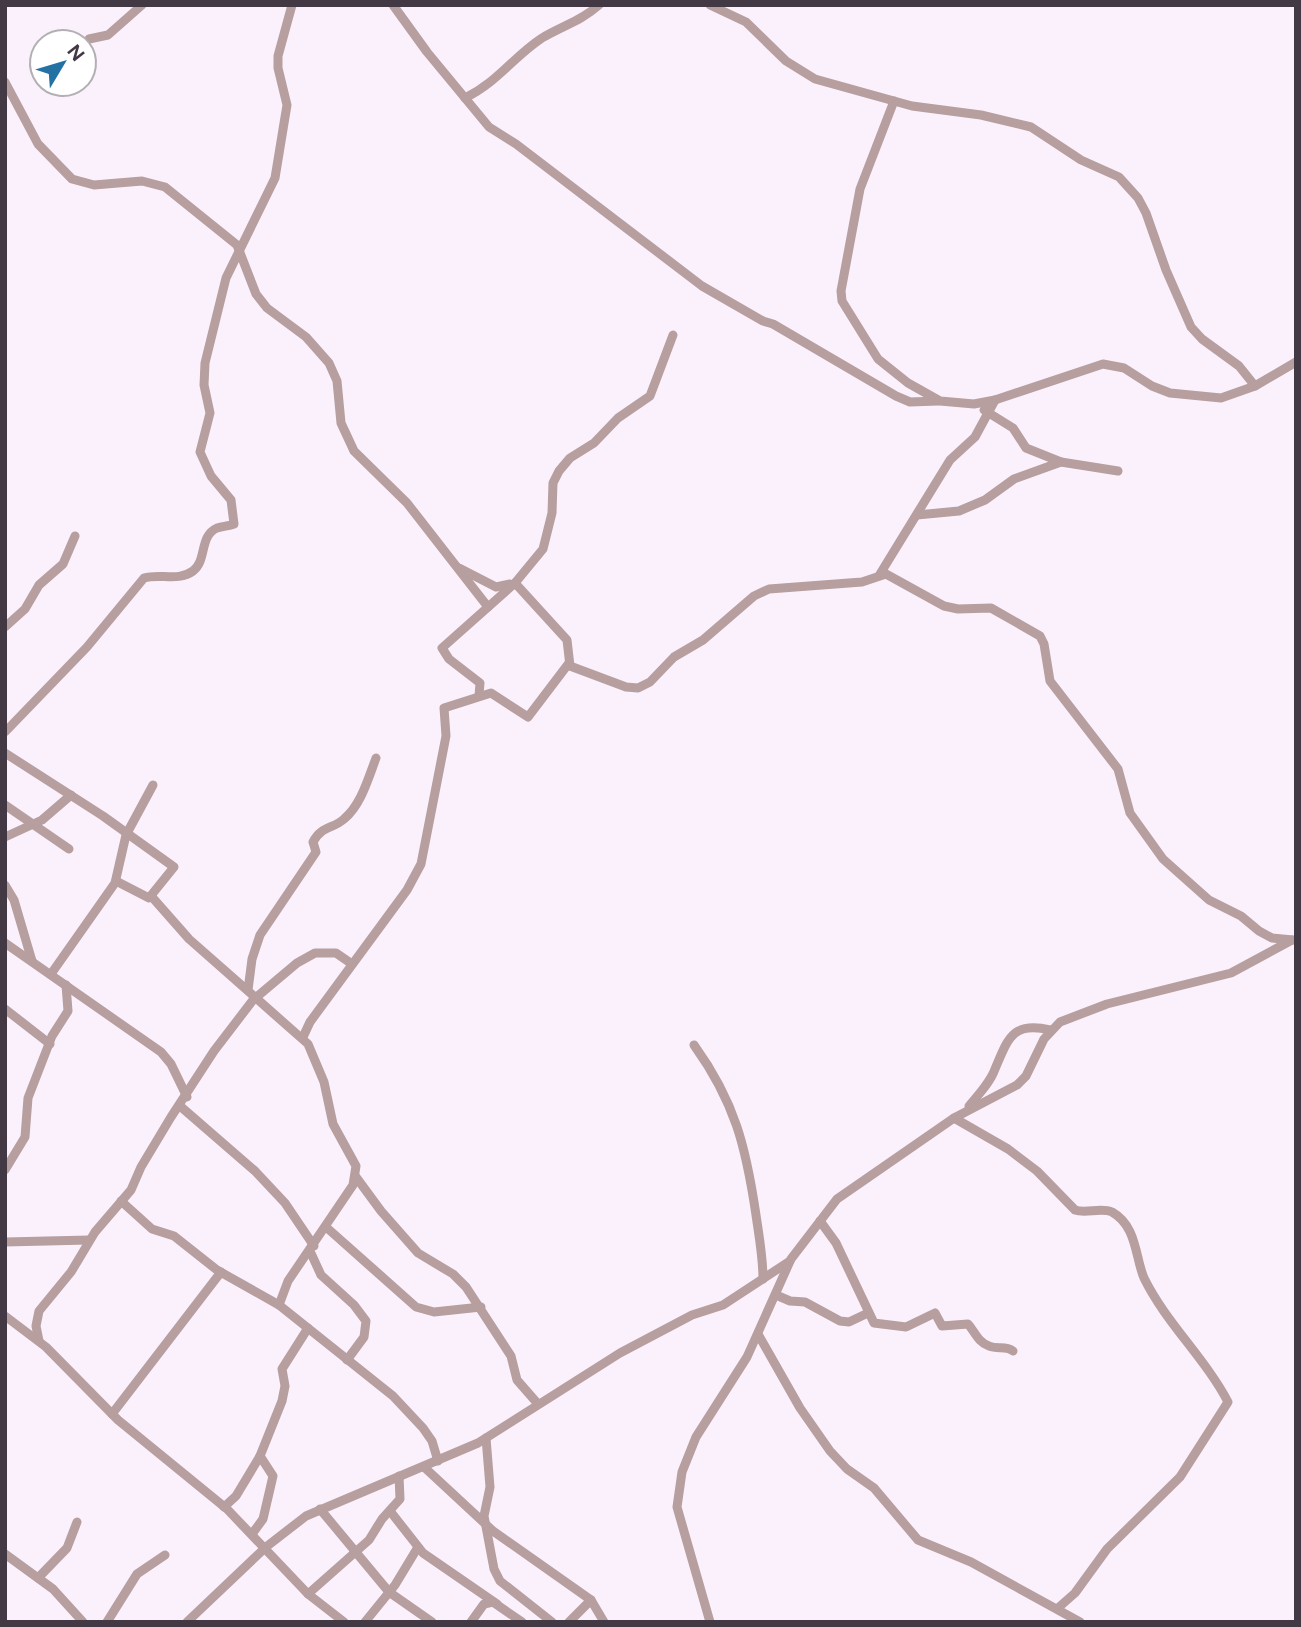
<svg xmlns="http://www.w3.org/2000/svg" width="1301" height="1627" font-family="Figtree,sans-serif">
<rect width="100%" height="100%" fill="#fbf1fc"/>
<g fill="none" stroke-linecap="round" stroke-linejoin="round">
<g stroke="#b79e9f" stroke-width="9">
<polyline points="393,5 427,52 489,127 516,144 702,286 763,321 773,324 896,396 910,402 938,401"/>
<polyline points="710,5 746,22 786,61 815,79 912,106 981,115 1031,127 1081,160 1119,177 1138,198 1146,213 1166,270 1191,327 1202,339 1239,366 1255,386"/>
<polyline points="89,39 108,35 142,5"/>
<polyline points="5,82 38,144 72,179 94,185 142,181 165,187 237,245 256,294 267,308 306,337 329,363 337,381 341,423 354,451 407,503 488,607"/>
<path d="M465 98C498 82 513 57 542 38 562 26 581 21 599 5"/>
<polyline points="894,101 860,189 841,291 842,301 878,359 908,383 940,401 974,404 995,400 1103,364 1124,368 1152,386 1170,393 1221,398 1255,386 1296,362"/>
<polyline points="984,410 1013,428 1026,448 1061,462"/>
<polyline points="917,515 959,511 985,500 1014,479 1061,462 1118,471"/>
<polyline points="459,568 496,587 510,584"/>
<polyline points="880,574 950,460 975,437 995,400"/>
<polyline points="515,583 543,549 552,513 553,483 559,471 570,458 594,443 618,418 650,396 673,335"/>
<polyline points="5,627 25,609 39,585 63,564 75,536"/>
<polyline points="479,696 480,683 449,659 442,648 515,583 567,640 570,666 626,687 638,688 650,682 674,657 703,640 754,596 769,589 862,582 886,574 944,606 958,609 991,608 1040,636 1044,644 1050,681 1118,769 1130,813 1163,859 1209,900 1241,916 1259,931 1272,938 1293,940"/>
<path d="M5 732 87 647 144 578C160 573 178 582 193 571 207 561 199 536 217 528 223 526 229 526 234 524L231 500 211 476 200 452 210 413 204 385 205 363 226 278 275 178 287 105 278 68V56L292 5"/>
<polyline points="5,753 103,816 174,867 149,898 116,881"/>
<polyline points="5,805 69,849"/>
<polyline points="5,837 42,820 71,795"/>
<polyline points="5,885 14,900 32,961"/>
<polyline points="152,897 189,939 308,1044 324,1082 333,1124 356,1166 353,1185 288,1281 279,1305"/>
<polyline points="5,943 161,1052 171,1064 187,1097"/>
<polyline points="51,974 115,883 126,835 153,785"/>
<path d="M248 990 252 959 260 935 316 852 313 842C321 826 333 829 344 819 361 805 368 779 376 758"/>
<polyline points="5,1009 50,1044"/>
<polyline points="303,1037 310,1022 407,890 421,864 446,736 444,708 491,693 528,717 569,663"/>
<path d="M694 1045C735 1102 746 1147 756 1215 759 1236 763 1257 763 1279"/>
<polyline points="180,1106 255,1171 285,1203 314,1246"/>
<path d="M969 1106C978 1095 990 1083 995 1069 1008 1039 1012 1021 1050 1030"/>
<path d="M954 1118 1008 1149 1037 1171 1075 1210C1086 1214 1101 1207 1112 1212 1137 1226 1135 1257 1144 1278 1166 1323 1205 1358 1228 1402L1180 1477 1107 1549 1075 1593 1058 1608"/>
<polyline points="5,1170 25,1137 28,1098 52,1036 68,1011 66,985"/>
<polyline points="356,1177 381,1211 418,1253 453,1274 466,1287 511,1356 517,1380 538,1404"/>
<polyline points="121,1201 152,1229 174,1236 217,1270 279,1305 393,1396 423,1428 432,1441 438,1461"/>
<path d="M820 1221 836 1243 874 1323 906 1327 935 1313 942 1326 968 1324C975 1332 978 1342 989 1346 998 1350 1005 1345 1013 1351"/>
<polyline points="326,1227 416,1307 434,1312 481,1307"/>
<polyline points="5,1242 89,1240"/>
<polyline points="310,1251 321,1275 354,1305 366,1321 364,1337 347,1360"/>
<polyline points="776,1295 790,1301 805,1302 840,1321 849,1322 868,1313"/>
<polyline points="5,1316 46,1347 118,1420 227,1509 308,1594 344,1622"/>
<polyline points="758,1334 800,1408 830,1451 847,1469 874,1488 918,1540 971,1562 1080,1622"/>
<polyline points="39,1341 36,1326 39,1311 71,1272 95,1232 131,1190 141,1167 171,1117 214,1051 253,1000 297,963 315,953 336,953 352,964"/>
<polyline points="112,1414 221,1272"/>
<polyline points="486,1438 490,1487 484,1516 494,1569 500,1581 552,1622"/>
<polyline points="424,1467 493,1531 591,1600 604,1622"/>
<polyline points="224,1507 236,1496 260,1456"/>
<polyline points="320,1509 389,1592 432,1622"/>
<polyline points="390,1511 423,1553 497,1604"/>
<polyline points="252,1534 263,1519 273,1476 260,1456 282,1401 285,1386 282,1369 308,1328"/>
<polyline points="5,1554 53,1589 83,1622"/>
<polyline points="38,1578 67,1548 77,1522"/>
<polyline points="308,1594 369,1540 382,1519 400,1499 399,1476"/>
<polyline points="107,1622 137,1574 165,1555"/>
<polyline points="187,1622 266,1547 306,1516 478,1443 620,1353 692,1315 723,1305 790,1261"/>
<polyline points="365,1622 395,1585 418,1547"/>
<polyline points="471,1622 484,1604 493,1602 522,1622"/>
<polyline points="569,1622 591,1600"/>
<polyline points="710,1622 677,1507 682,1472 696,1437 747,1357 791,1259 837,1199 954,1118 1017,1085 1026,1076 1044,1039 1060,1022 1107,1004 1231,973 1292,940"/>
</g>
</g>
<rect width="1301" height="1627" fill="none" stroke="#423944" stroke-width="14"/>
<g transform="translate(63 63) rotate(52)"><circle r="33" fill="#ffffff" stroke="#b3b0b4" stroke-width="2"/>
<path d="M0-5L12 26L0 18L-12 26Z" fill="#2472a4"/>
<text y="-10" font-size="19" font-weight="bold" text-anchor="middle" fill="#423944">N</text>
</g>
</svg>
